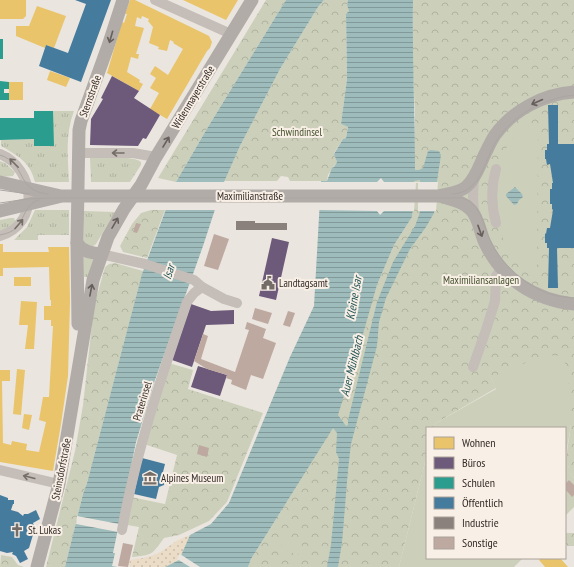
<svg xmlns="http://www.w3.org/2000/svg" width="574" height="567" font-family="'PT Sans Narrow',sans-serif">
<defs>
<pattern id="grass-tufts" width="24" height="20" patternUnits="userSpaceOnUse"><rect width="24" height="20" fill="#ccd0ba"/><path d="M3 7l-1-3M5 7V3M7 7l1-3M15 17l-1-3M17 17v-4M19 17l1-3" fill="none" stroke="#b0b3a0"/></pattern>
<pattern id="sand-dots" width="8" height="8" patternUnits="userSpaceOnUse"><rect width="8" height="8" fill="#eadcc6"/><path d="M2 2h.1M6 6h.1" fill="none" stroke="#c9bdaa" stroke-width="1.8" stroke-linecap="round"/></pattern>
<pattern id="park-crowns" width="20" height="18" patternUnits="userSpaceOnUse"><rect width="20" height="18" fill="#ccd0ba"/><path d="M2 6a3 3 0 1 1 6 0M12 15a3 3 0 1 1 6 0" fill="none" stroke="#b0b3a0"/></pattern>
<pattern id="water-rules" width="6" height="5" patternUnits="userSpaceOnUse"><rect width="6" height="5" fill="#9dbcbb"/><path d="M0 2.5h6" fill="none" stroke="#819998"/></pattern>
</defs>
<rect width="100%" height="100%" fill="#ebe5df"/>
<g fill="url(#grass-tufts)">
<path d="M53 111H74C65 134 68 158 69 182H35C30 162 18 156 1 146V140L34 139V146H53Z"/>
<path d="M90 158C103 158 131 155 141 162V165L130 182H91Z"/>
<polygon points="0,161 5,163 15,172 13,176 0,177"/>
<polygon points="35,210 69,210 69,235 38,235 38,240 14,240 27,227"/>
<polygon points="84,211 115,212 96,244 92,247 84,245"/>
<polygon points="10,218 14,218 16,222 0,233 0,220"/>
<polygon points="84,256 95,258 88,277 84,277"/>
</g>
<polygon fill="url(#sand-dots)" points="190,535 179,560 165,567 130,567 129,565 130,560 143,558 154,555 162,551 178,540"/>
<g fill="url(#park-crowns)">
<polygon points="266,0 286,0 208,127 176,182 158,178"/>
<polygon points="324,0 348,0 347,5 349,11 346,15 347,79 341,124 348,127 346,138 343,139 334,153 337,162 328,175 327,181 290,181 288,177 281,176 277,181 224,181 240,146 280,69 318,7"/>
<polygon points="413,0 574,0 574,478 570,473 570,468 565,464 571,425 491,378 496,388 436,423 433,428 427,428 427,454 399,567 248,567 251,559 299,482 370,307 377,285 394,245 412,217 415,114 412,51"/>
<polygon points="151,210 165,210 147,258 123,252 120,246 132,224 141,213"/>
<polygon points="115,263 143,271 87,483 83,494 65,567 46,567 75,451 83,405 94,306 105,267 109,264"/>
<path d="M165 362 193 370 188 389 263 413 227 502 209 521 179 535 164 538C152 555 152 555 132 557L139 527 121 524 126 496 165 504 177 455 138 442Z"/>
<polygon points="566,533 574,533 574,546 568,546 565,544"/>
<polygon points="1,555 12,557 18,565 24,567 0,567"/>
</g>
<g fill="#ccd0ba">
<path d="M535 122 538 124 537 268C530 272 524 267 519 261 512 254 506 245 502 236 497 223 496 207 497 193 498 185 497 177 499 169 502 150 516 128 535 122Z"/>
<polygon points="554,355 560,356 567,366 571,425 565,460 565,428 433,428 436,423 496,389 491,378 515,366"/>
<polygon points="427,454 427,558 523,558 514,567 399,567"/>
<polygon points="565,464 570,468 570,473 574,478 574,507 565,516"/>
<polygon points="284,538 302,544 298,555 281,548"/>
</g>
<g fill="url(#water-rules)" fill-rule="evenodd">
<polygon points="286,0 324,0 318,7 280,69 240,146 224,182 203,246 155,380 136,442 113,553 115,553 112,566 117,567 65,567 83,494 87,483 142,274 176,182 208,127"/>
<path d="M348 0H413C412 57 415 113 415 170H419L423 168 428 151 431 150 439 151 441 155 437 181 434 213 426 227 410 249 386 298 379 322 377 346 351 444 348 470 342 543 338 567H327L331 545 339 459 336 452 337 433 333 428 251 559 248 567H165L179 560 190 535 211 524 229 503 290 357 314 306 321 181H327L332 168 334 167 337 162 334 154 343 139 346 138 348 127 341 124 347 79 346 14 349 11 347 5ZM420 180 421 207 419 215 415 226 393 262 377 302 348 420V425L346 426 338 415 361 341 377 285 394 245 412 217 414 181Z"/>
<polygon points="515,187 522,194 523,197 519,200 517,204 514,205 506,196 506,194"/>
</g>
<g fill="#ebe5df">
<polygon points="381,178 384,182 438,182 436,211 418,211 418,183 416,183 414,211 384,211 380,215 377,211 317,210 319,182 377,182"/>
<polygon points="174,182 226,182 217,210 163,210"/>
<polygon points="77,516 119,524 118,532 76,524"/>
<polygon points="180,554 200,567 190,567 177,559"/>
</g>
<g fill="#e9c46a">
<polygon points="0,0 26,0 26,16 23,19 0,19"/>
<polygon points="130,0 135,0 203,33 209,36 212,42 210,48 207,51 167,119 150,109 159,93 150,88 156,78 150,74 155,66 168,75 183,49 173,43 174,42 170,40 167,51 158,49 159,47 149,43 153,27 148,21 149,19 142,16 141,19 137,17 135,26 144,28 136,54 139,54 138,59 131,57 127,72 140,80 139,82 143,84 139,91 107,73 122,22 124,23 127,14 125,14"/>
<polygon points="183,0 238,0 226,20"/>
<polygon points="37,6 66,16 54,48 46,45 45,48 16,36 16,26 29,26"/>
<polygon points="50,71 70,78 66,87 47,80"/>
<rect x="9" y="82" width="14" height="18"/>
<polygon points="0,244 3,244 3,252 49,252 48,247 69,247 70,301 68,376 61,424 53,471 0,462 0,370 10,370 10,381 2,381 3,443 11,445 12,441 27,444 26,450 39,452 46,422 39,420 43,397 49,397 53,326 51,326 51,320 44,320 44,306 51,306 51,300 50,300 49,267 3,268 3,276 0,276"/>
<rect x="14" y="277" width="17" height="9"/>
<polygon points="21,301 37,302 34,349 25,349 28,325 19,325"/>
<polygon points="17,369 25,370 21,415 13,414"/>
<polygon points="24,414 32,415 29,430 22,428"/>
<polygon points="541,558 563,558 561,559 568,567 545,567 539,560"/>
</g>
<g fill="#6d597a">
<polygon points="112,76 139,91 134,98 160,115 146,139 143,138 138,146 90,145 91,119 103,99 101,98"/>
<polygon points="272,238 289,242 276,300 259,296"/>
<polygon points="191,304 211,311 234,310 234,324 206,325 192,367 172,360"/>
<polygon points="198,366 227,375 220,396 191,387"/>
</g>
<g fill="#2a9d8f">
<rect x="0" y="39" width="3" height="20"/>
<polygon points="0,81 9,82 9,89 4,89 4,93 9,93 9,100 0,100"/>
<polygon points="34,111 53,111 54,146 34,146 34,139 0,140 0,118 34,118"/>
</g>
<g fill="#457b9d">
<polygon points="75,0 111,0 81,82 39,66 46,45 68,53 86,4"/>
<polygon points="548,105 558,105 558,144 574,144 574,248 557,248 558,288 548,288 549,248 547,248 547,243 545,243 545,233 546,234 547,228 550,228 553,210 552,209 552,204 550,204 550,189 552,189 552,183 553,183 550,164 547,165 546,159 545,159 545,150 547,150 547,144 549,144"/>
<polygon points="142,458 165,464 162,476 165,480 164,485 159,487 156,499 134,494"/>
<polygon points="0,495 8,498 8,500 14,500 14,504 13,504 11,510 18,512 23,516 24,514 28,514 36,510 40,519 33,523 35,528 29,548 24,551 28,559 20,563 16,556 12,554 13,552 7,553 0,551"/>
</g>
<polygon fill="#8a817c" points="236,221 255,221 255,223 287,223 287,230 236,230"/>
<g fill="#bea9a1">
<polygon points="136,223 141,224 137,233 133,232"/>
<polygon points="214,234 229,239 218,270 204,266"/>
<polygon points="255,308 272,313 268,324 252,319"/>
<polygon points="288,311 295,313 290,327 283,325"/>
<polygon points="247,322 266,329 263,338 276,343 263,379 251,375 246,390 231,384 232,380 226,378 227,375 207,369 194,361 203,334 208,336 201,359 235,372 249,330 245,329"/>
<polygon points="199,445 209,448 207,457 197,454"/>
<polygon points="569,480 574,485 574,495 572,497 565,489 565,484"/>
<polygon points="123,543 133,545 128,567 118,566"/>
</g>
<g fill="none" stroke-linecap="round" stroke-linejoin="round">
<g stroke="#c4bdb8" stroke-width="10">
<polyline points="155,0 231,34"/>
<polyline points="78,153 133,153 156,157"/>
<path d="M0 154C35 168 41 224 0 236"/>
<polyline points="474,177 473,196 474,214"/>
<path d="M496 223C491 205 491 187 496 169"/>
<polyline points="101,254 145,264 194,280 202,287 224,299 237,303"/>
<polyline points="473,367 486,330 495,301 496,276 502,268"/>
<polyline points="0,470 59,484"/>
<path d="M122 530C136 451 161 378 187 302L194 293 202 287"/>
</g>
<g stroke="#b2aca8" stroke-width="13">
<path d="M0 182 61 196H439C448 193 460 193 467 186 476 178 480 164 485 154 488 148 491 141 495 135 513 110 544 94 574 92"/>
<path d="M440 196C451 200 463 201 471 210 479 218 480 233 485 243 502 279 535 300 574 304"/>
<polyline points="0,211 58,197"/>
<path d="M77 243C82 252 92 253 101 254"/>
<polyline points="78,324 77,243 79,130 81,121 108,46 123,0"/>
<polyline points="37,567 59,484 93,280 108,237 124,209 141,185 156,157 252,0"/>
</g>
<g stroke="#aba6a3" stroke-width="1">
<path d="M0 155C28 164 15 191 48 194"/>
<polyline points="0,190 29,194"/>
<path d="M453 194C482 192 484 160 497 140 513 115 544 98 574 95"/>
<path d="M0 203 27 199 50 198H463C481 204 483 225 490 240 501 264 525 286 550 294 558 297 566 297 574 298"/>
<path d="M0 235C4 234 9 233 12 231 26 222 22 205 39 200"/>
</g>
</g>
<defs><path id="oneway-shaft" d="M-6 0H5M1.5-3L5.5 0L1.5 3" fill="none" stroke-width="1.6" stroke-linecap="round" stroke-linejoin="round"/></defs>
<g stroke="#665f5b">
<use href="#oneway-shaft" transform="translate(111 37) rotate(106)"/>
<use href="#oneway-shaft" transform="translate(537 102) rotate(156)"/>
<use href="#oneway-shaft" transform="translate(166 142) rotate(-59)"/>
<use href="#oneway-shaft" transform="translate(115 223) rotate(-60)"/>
<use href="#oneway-shaft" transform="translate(480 231) rotate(70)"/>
<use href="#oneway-shaft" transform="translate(91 290) rotate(-79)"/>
</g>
<g stroke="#756d68">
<use href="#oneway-shaft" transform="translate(118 153) rotate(180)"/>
<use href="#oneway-shaft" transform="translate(14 163) rotate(-135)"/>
<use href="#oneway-shaft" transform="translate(19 224) rotate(-49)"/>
<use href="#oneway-shaft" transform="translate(29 477) rotate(-166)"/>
</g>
<defs>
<g id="civic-bare" transform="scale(1.08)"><path d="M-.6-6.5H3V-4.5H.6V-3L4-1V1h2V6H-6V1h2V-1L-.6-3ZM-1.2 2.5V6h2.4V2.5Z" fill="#746c67" stroke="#f8efe6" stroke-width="2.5" paint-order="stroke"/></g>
<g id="museum-bare" transform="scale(1.08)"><path d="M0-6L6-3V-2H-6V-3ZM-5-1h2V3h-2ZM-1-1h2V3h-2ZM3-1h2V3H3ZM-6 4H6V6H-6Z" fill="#746c67" stroke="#f8efe6" stroke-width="2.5" paint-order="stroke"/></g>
<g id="church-bare" transform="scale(1.08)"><path d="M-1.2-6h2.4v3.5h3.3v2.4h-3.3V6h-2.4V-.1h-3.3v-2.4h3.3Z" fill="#746c67" stroke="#f8efe6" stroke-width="2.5" paint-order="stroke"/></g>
</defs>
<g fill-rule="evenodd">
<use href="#civic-bare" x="268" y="283"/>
<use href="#museum-bare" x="150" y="478"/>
<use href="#church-bare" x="17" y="530"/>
</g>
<g text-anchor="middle" stroke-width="4" stroke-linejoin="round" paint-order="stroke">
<g font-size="11" fill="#342b27" stroke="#f8efe6">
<text transform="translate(90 96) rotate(-70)" y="4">Sternstraße</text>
<text transform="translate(193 97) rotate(-59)" y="4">Widenmayerstraße</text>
<text x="250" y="200">Maximilianstraße</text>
<text transform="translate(142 401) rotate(-73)" y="4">Praterinsel</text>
<text transform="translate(61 469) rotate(-79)" y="4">Steinsdorfstraße</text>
</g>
<g font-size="11" fill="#44502c" stroke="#f8efe6">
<text x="297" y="136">Schwindinsel</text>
<text x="481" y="284">Maximiliansanlagen</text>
</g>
<g font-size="11" fill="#342b27" stroke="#f8efe6" text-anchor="start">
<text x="279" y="287">Landtagsamt</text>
<text x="161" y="482">Alpines Museum</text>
<text x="28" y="534">St. Lukas</text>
</g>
<g font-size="12" font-style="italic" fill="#1f5153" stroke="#f8efe6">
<text transform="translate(169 272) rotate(-72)" y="4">Isar</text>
<text transform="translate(354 298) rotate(-80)" y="4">Kleine Isar</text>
<text transform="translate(352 366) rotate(-76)" y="4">Auer Mühlbach</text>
</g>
</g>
<rect x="426" y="427" width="140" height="132" fill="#f8efe6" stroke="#aaa19a"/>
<rect x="434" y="437" width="20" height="12" fill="#e9c46a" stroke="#aaa19a"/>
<text x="462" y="447" font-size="12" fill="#342b27">Wohnen</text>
<rect x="434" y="457" width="20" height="12" fill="#6d597a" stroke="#aaa19a"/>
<text x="462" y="467" font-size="12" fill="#342b27">Büros</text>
<rect x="434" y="477" width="20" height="12" fill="#2a9d8f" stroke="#aaa19a"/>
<text x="462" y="487" font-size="12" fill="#342b27">Schulen</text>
<rect x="434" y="497" width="20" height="12" fill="#457b9d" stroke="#aaa19a"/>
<text x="462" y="507" font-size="12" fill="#342b27">Öffentlich</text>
<rect x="434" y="517" width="20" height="12" fill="#8a817c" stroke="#aaa19a"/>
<text x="462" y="527" font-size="12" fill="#342b27">Industrie</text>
<rect x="434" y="537" width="20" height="12" fill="#bea9a1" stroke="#aaa19a"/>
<text x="462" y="547" font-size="12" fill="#342b27">Sonstige</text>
</svg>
